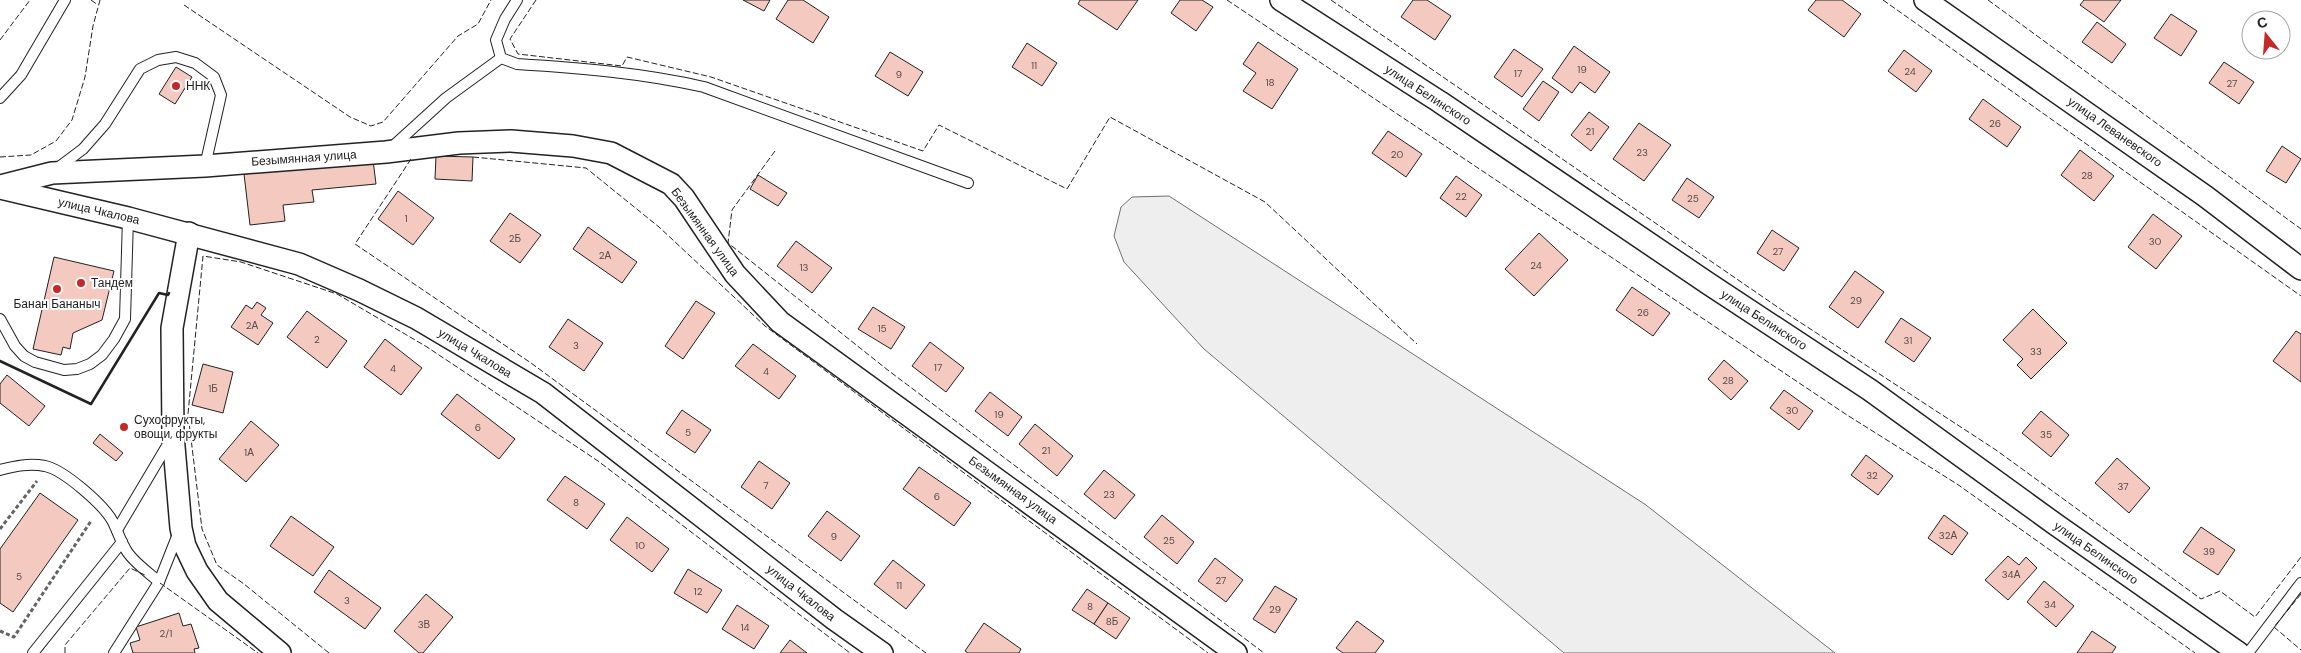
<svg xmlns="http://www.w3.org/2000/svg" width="2301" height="653" font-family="'DM Sans',sans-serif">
<rect width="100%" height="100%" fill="#fff"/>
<polygon fill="#eee" stroke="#6f6f6f" points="1169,196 1646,505 1835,653 1564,653 1204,349 1124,262 1114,236 1121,207 1132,197"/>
<g fill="#f3c9c0" stroke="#222">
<polygon points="743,0 770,0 764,11"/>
<polygon points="788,0 803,0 829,17 813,43 776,19"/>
<polygon points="1080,0 1138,0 1117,30 1078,4"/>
<polygon points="1180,0 1202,0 1213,7 1196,31 1171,13"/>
<polygon points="1413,0 1427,0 1451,16 1435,40 1401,17"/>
<polygon points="1816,0 1842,0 1861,14 1844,37 1808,10"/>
<polygon points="2084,0 2121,0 2104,22 2080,5"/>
<polygon points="2171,14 2197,31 2181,56 2154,38"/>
<polygon points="2097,22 2126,44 2112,63 2082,42"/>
<polygon points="1258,42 1298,69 1272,109 1243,91 1256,73 1243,64"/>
<polygon points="1027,43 1057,63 1042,86 1012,67"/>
<polygon points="1574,46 1610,72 1595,93 1580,82 1572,93 1552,78"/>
<polygon points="1514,49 1543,69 1522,97 1494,77"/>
<polygon points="1904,50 1932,71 1916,92 1888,71"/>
<polygon points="890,52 923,72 908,96 875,76"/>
<polygon points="2224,62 2254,82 2239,104 2209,83"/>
<polygon points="176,67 192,77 175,104 159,94"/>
<polygon points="1543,81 1559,92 1539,121 1523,109"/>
<polygon points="1983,99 2021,127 2007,147 1969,119"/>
<polygon points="1589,112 1609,127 1591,151 1571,135"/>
<polygon points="1639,123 1671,145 1644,181 1613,159"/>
<polygon points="1388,131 1422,154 1406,177 1372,153"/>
<polygon points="2282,146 2301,159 2286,183 2266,171"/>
<polygon points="2080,150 2114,176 2094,201 2061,175"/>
<polygon points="436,156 473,157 472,181 435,179"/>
<polygon points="373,160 376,184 312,190 314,202 283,205 285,221 250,225 244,174"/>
<polygon points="758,175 787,193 778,206 750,189"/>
<polygon points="1456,176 1482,195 1466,217 1440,198"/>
<polygon points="1687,178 1714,197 1699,218 1672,200"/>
<polygon points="398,191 434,218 413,245 378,219"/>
<polygon points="510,213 541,235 520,263 490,241"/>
<polygon points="2153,214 2182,236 2156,269 2128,247"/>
<polygon points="588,227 637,262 622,283 573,249"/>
<polygon points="1772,230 1799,248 1784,271 1757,253"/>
<polygon points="1539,233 1568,260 1534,296 1505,269"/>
<polygon points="796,241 832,268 812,293 777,266"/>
<polygon points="54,257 114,271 102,320 73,333 70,349 63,347 61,355 33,349"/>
<polygon points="1855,271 1884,292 1858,328 1829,307"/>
<polygon points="1632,287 1670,313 1653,336 1616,310"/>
<polygon points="696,301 715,313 683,359 665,346"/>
<polygon points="257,302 266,308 261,315 273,323 258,345 231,327 246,305 252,309"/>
<polygon points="873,307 905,327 891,349 858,329"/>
<polygon points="2033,309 2067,343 2031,379 2017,365 2023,359 2003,340"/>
<polygon points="307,311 347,341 327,368 287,337"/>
<polygon points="1901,318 1931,338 1914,362 1885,342"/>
<polygon points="568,319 603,343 584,371 549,347"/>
<polygon points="2296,331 2301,334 2301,382 2273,361"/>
<polygon points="385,339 422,368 401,395 364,367"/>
<polygon points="930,342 964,368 946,392 912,366"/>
<polygon points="753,344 796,376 779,399 735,366"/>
<polygon points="1724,360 1748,381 1731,400 1708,379"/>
<polygon points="203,364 233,372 223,413 192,405"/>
<polygon points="7,375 45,406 29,426 0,403 0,384"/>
<polygon points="1784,390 1813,411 1799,430 1770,408"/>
<polygon points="990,392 1022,417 1008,436 975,411"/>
<polygon points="457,394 515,439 499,459 441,414"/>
<polygon points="682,410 711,430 695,453 666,433"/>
<polygon points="2041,411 2069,435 2051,457 2022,433"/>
<polygon points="251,421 279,445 246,482 219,459"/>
<polygon points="1035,424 1073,456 1057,476 1019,444"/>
<polygon points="100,434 123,453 116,461 93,443"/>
<polygon points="1866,455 1893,476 1878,495 1851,475"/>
<polygon points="2117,458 2150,488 2129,513 2095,483"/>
<polygon points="759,461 790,483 772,509 741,487"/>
<polygon points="919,467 971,503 954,526 903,489"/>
<polygon points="1104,470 1135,495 1115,519 1084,494"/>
<polygon points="565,476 605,504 587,529 547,500"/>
<polygon points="40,493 78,520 13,612 0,603 0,549"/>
<polygon points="827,511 860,536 841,561 808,536"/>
<polygon points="1162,515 1194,542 1177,564 1144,537"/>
<polygon points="1944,515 1968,533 1952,555 1928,538"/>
<polygon points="291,516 334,547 313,576 270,546"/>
<polygon points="627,517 669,549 652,572 610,540"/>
<polygon points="2201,527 2235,550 2218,575 2183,552"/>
<polygon points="2008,556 2019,565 2026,557 2037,568 2008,600 1985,580"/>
<polygon points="1215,558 1243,580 1226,602 1198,581"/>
<polygon points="893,560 925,585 906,609 874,584"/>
<polygon points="688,569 722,590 707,613 674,593"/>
<polygon points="329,570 381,608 365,629 314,592"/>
<polygon points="2044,581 2074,606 2056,627 2027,602"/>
<polygon points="1275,586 1297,599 1275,633 1253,619"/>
<polygon points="1087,589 1108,603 1094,624 1072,610"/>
<polygon points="426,594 453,617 423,653 419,653 394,631"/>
<polygon points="1108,603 1130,618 1116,639 1094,624"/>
<polygon points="737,605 769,626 754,649 722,629"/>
<polygon points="179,613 183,626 191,624 199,648 194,649 195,653 133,653 130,643 140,640 136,627"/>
<polygon points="1357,621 1384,641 1375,653 1343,653 1336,648"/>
<polygon points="984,623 1021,649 1019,653 968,653 965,651"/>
<polygon points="2092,631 2116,647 2112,653 2077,653"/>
<polygon points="790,640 807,653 780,653"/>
</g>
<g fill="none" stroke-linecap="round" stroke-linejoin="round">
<g stroke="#222" stroke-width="12">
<g id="service">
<path d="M517 0 505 19 496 40 501 58 517 64C580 68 643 73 704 87L968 183"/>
<polyline points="0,98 21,75 65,0"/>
<polyline points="391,148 446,98 501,58"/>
<polyline points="55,170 83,149 105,124 140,69 158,60 176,57 195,63 214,77 221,95 205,166"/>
<polyline points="0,319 15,346 24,356 35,362 64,370 77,369 90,364 102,355 114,339 125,319 128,218"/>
<path d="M0 470C16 466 29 463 45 466 64 470 104 505 113 522 118 532 121 543 128 553 136 564 149 573 159 582"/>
<polyline points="117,530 171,439"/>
<polyline points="33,653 122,542"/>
<polyline points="114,653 159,582 178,534"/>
<polyline points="2248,653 2301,583"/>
</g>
</g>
<g stroke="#222" stroke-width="24">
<g id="minor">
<polyline points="1281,0 1440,102 1709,284 1870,390 2055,524 2239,653"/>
<polyline points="1925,0 2205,196 2301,269"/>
<polyline points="0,186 52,173 205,166 386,152 459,143 511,141 573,146 611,153 671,184 684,198 735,274 780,322 1236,653"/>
<polyline points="0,188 128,218 299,264 359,290 416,318 543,393 834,619 882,653"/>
<polyline points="189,233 172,328 173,435 181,528 185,546 197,571 218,601 280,653"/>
</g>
</g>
<g stroke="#646464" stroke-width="3" stroke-dasharray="4 2.5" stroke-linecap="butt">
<polyline points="0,529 37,481"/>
<polyline points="0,631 14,637 91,521"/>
</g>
<use href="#service" stroke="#fff" stroke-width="10"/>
<use href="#minor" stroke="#fff" stroke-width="21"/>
<g stroke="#222" stroke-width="1" stroke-dasharray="6 2.5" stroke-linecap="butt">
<polyline points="91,0 98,5"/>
<polyline points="536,0 510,39 518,54 622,66 627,57 711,77 923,151 939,125 1067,189 1110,117 1265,202 1417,344"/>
<polyline points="1227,0 1847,415 1957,484 2195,653"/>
<polyline points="1331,0 1792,317 1996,450 2201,599 2220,591 2255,617 2301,557"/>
<polyline points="1883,0 2301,296"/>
<polyline points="1988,0 2301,229"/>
<polyline points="184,5 350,117 371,126 383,122 458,36 478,24 491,0"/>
<polyline points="0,40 30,0"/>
<polyline points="775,151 732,210 728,243 889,371 1264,653"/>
<polyline points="0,157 31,155 56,141 72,120 85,77 93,26 100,0"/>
<polyline points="473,157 586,168 659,227 765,326 1208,653"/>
<polyline points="411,159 355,244 531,363 926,653"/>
<polyline points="160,583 258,653"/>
<polyline points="2301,594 2274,627 2301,650"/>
<polyline points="65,653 65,645 130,568 147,576"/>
<polyline points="329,653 244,584 217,565 202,529 188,414 203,256 241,262 337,294 427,347 598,461 850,653"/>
</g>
<polyline stroke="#222" stroke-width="2.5" points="0,361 91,404 159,293 168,295 169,293"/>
</g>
<g fill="#c62828" stroke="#fff" stroke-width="2">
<circle cx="176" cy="86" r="5"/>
<circle cx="81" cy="283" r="5"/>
<circle cx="57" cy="289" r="5"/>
<circle cx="124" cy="427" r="5"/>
</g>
<g text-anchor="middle" stroke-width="4" stroke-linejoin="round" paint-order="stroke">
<g font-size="10" fill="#564c4a">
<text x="1034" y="69">11</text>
<text x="1582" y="73">19</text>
<text x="1910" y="75">24</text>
<text x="1518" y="77">17</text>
<text x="899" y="78">9</text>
<text x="1270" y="86">18</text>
<text x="2232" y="87">27</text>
<text x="1995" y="127">26</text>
<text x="1590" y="135">21</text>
<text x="1642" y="156">23</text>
<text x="1397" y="158">20</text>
<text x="2087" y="179">28</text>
<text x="1461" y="200">22</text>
<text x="1693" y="202">25</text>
<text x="406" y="222">1</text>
<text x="515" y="242">2Б</text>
<text x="2155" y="245">30</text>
<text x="1778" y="255">27</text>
<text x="605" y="259">2А</text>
<text x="1536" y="269">24</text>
<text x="804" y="271">13</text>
<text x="1856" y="304">29</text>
<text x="1643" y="316">26</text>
<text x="252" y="329">2А</text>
<text x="882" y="332">15</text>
<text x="317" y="343">2</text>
<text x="1908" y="344">31</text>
<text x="576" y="349">3</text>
<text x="2036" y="355">33</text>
<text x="938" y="371">17</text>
<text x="393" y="372">4</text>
<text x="766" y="375">4</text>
<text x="1728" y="384">28</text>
<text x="213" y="392">1Б</text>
<text x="1792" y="414">30</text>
<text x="999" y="418">19</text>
<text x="478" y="431">6</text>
<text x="688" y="436">5</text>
<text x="2046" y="438">35</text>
<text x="1046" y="454">21</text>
<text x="249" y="456">1А</text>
<text x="1872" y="479">32</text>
<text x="766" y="489">7</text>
<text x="2123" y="490">37</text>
<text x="1109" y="498">23</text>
<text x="937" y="500">6</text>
<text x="576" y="506">8</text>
<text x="1948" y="539">32А</text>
<text x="834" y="540">9</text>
<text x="1169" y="544">25</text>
<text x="640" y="549">10</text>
<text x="2209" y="555">39</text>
<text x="2011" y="578">34А</text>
<text x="19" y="580">5</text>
<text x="1221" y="584">27</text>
<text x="899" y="589">11</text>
<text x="698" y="595">12</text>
<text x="347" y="604">3</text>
<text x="2050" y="608">34</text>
<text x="1090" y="610">8</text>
<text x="1275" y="613">29</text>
<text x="1112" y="625">8Б</text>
<text x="424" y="628">3В</text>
<text x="745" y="631">14</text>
<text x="166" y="637">2/1</text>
</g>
<g font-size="12" fill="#222" stroke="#fff" text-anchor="start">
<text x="186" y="90">ННК</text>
<text x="91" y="287">Тандем</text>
<text x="57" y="308" text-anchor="middle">Банан Бананыч</text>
<text x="134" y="424">Сухофрукты,<tspan x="134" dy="14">овощи, фрукты</tspan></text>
</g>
<g font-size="12" fill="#222" stroke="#fff">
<text transform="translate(1428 95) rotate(33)" y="4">улица Белинского</text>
<text transform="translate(2115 132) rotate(35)" y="4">улица Леваневского</text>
<text transform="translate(304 158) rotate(-4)" y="4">Безымянная улица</text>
<text transform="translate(99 211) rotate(13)" y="4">улица Чкалова</text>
<text transform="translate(705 232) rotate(54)" y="4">Безымянная улица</text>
<text transform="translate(1764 320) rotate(33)" y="4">улица Белинского</text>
<text transform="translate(475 353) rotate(31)" y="4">улица Чкалова</text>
<text transform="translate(1013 490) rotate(36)" y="4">Безымянная улица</text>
<text transform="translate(2096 553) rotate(35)" y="4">улица Белинского</text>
<text transform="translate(801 593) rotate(38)" y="4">улица Чкалова</text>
</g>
</g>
<g transform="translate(2266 35) rotate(343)"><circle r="24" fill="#ffffff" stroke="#a7a7a7"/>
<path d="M0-4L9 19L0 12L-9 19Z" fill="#c62828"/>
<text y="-8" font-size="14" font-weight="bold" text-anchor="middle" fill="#222222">С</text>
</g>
</svg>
